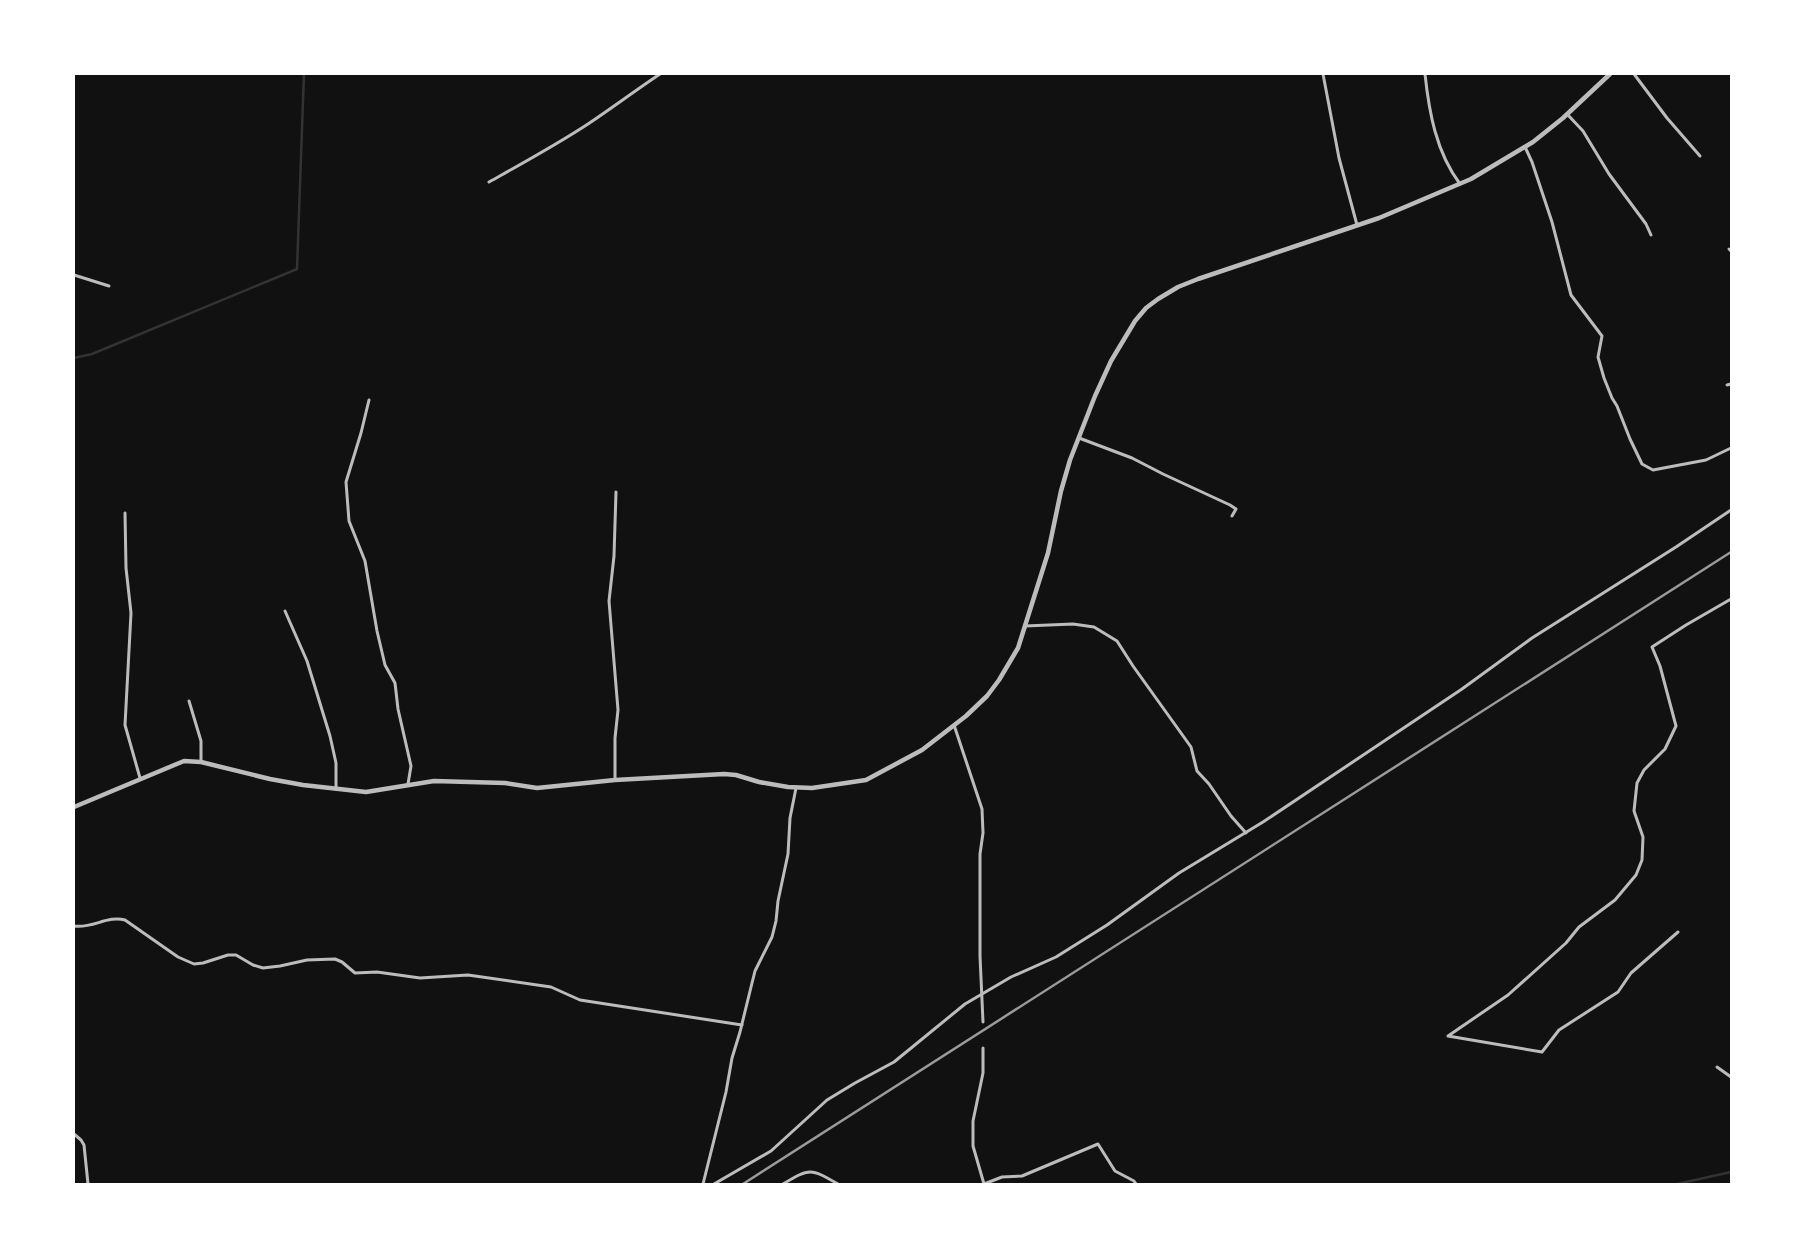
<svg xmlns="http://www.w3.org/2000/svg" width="1805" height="1258" font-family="Bitter,serif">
<rect width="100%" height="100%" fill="#111"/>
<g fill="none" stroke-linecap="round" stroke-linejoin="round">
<g stroke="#333" stroke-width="2.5">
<polyline points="74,358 92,354 297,269 304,74"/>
<polyline points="1677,1184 1731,1172"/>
</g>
<g stroke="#bcbcbc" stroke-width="3">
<polyline points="1323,74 1339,158 1357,225"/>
<path d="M1425 74C1429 112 1436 152 1460 184"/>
<polyline points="1634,74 1667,118 1700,156"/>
<polyline points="1567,114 1583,131 1609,174 1646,224 1651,235"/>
<polyline points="1525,147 1532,162 1552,222 1571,295 1602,336 1598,357 1604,378 1612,398 1617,406 1630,439 1642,464 1653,470 1706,460 1731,448"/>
<path d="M489 182C523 163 556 145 588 124 612 108 636 90 660 74"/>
<polyline points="1729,249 1731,251"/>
<polyline points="74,275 109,286"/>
<polyline points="1727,385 1731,384"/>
<polyline points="369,400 361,433 346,482 349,521 365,561 377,631 385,665 395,683 398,709 411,766 408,784"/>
<polyline points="1079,438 1132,458 1163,474 1230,505 1236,509 1232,516"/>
<polyline points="125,513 126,568 131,613 125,725 140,778"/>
<polyline points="285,611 307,661 330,736 336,763 336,789"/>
<polyline points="1025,626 1073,624 1094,627 1117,641 1133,666 1191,747 1197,771 1209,784 1231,816 1246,833"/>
<polyline points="189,701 201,741 201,762"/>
<polyline points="954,725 982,809 983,833 980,854 980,956 983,1022"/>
<polyline points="615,780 615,738 618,710 609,601 614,556 616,492"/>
<path d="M74 926C92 929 108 915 125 920L178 957 194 964 203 963 228 955H236L253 965 263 968 280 966 307 960 335 959 342 962 355 973 377 972 420 978 468 975 551 987 580 1000 742 1025"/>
<polyline points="1678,932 1631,973 1618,992 1559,1030 1542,1052 1448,1036 1508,995 1566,943 1579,927 1615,900 1636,875 1642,860 1643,837 1634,811 1637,783 1644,770 1665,749 1676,726 1660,666 1652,647 1686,625 1731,599"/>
<polyline points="983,1048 983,1073 973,1121 973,1146 984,1184"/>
<polyline points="1717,1067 1731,1077"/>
<polyline points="74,1134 81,1140 84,1145 88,1184"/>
<polyline points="703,1184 726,1092 732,1058 740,1032 752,983 755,971 772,937 776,921 778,901 788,854 790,818 796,788"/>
<polyline points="714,1184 771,1151 827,1100 855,1083 894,1062 965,1004 1011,977 1056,957 1107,925 1179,873 1263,822 1462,689 1532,638 1676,547 1731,510"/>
<path d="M783 1184C810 1168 810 1168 838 1184"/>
<polyline points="984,1184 1002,1177 1022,1176 1098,1144 1115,1171 1134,1181 1136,1184"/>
</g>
<polyline stroke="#bcbcbc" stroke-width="4.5" points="74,807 184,761 201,762 270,779 303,785 366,792 434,781 505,783 537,788 615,780 724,774 736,775 759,782 788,787 812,788 866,780 922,750 966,716 987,696 999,680 1018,648 1048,553 1061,491 1070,460 1095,396 1111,361 1135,321 1146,308 1158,299 1178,287 1198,279 1379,218 1471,179 1533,142 1563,118 1610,74"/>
<polyline stroke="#9a9a9a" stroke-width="2.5" points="743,1184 1731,552"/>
</g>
<rect width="1805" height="1258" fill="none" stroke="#ffffff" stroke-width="150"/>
</svg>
